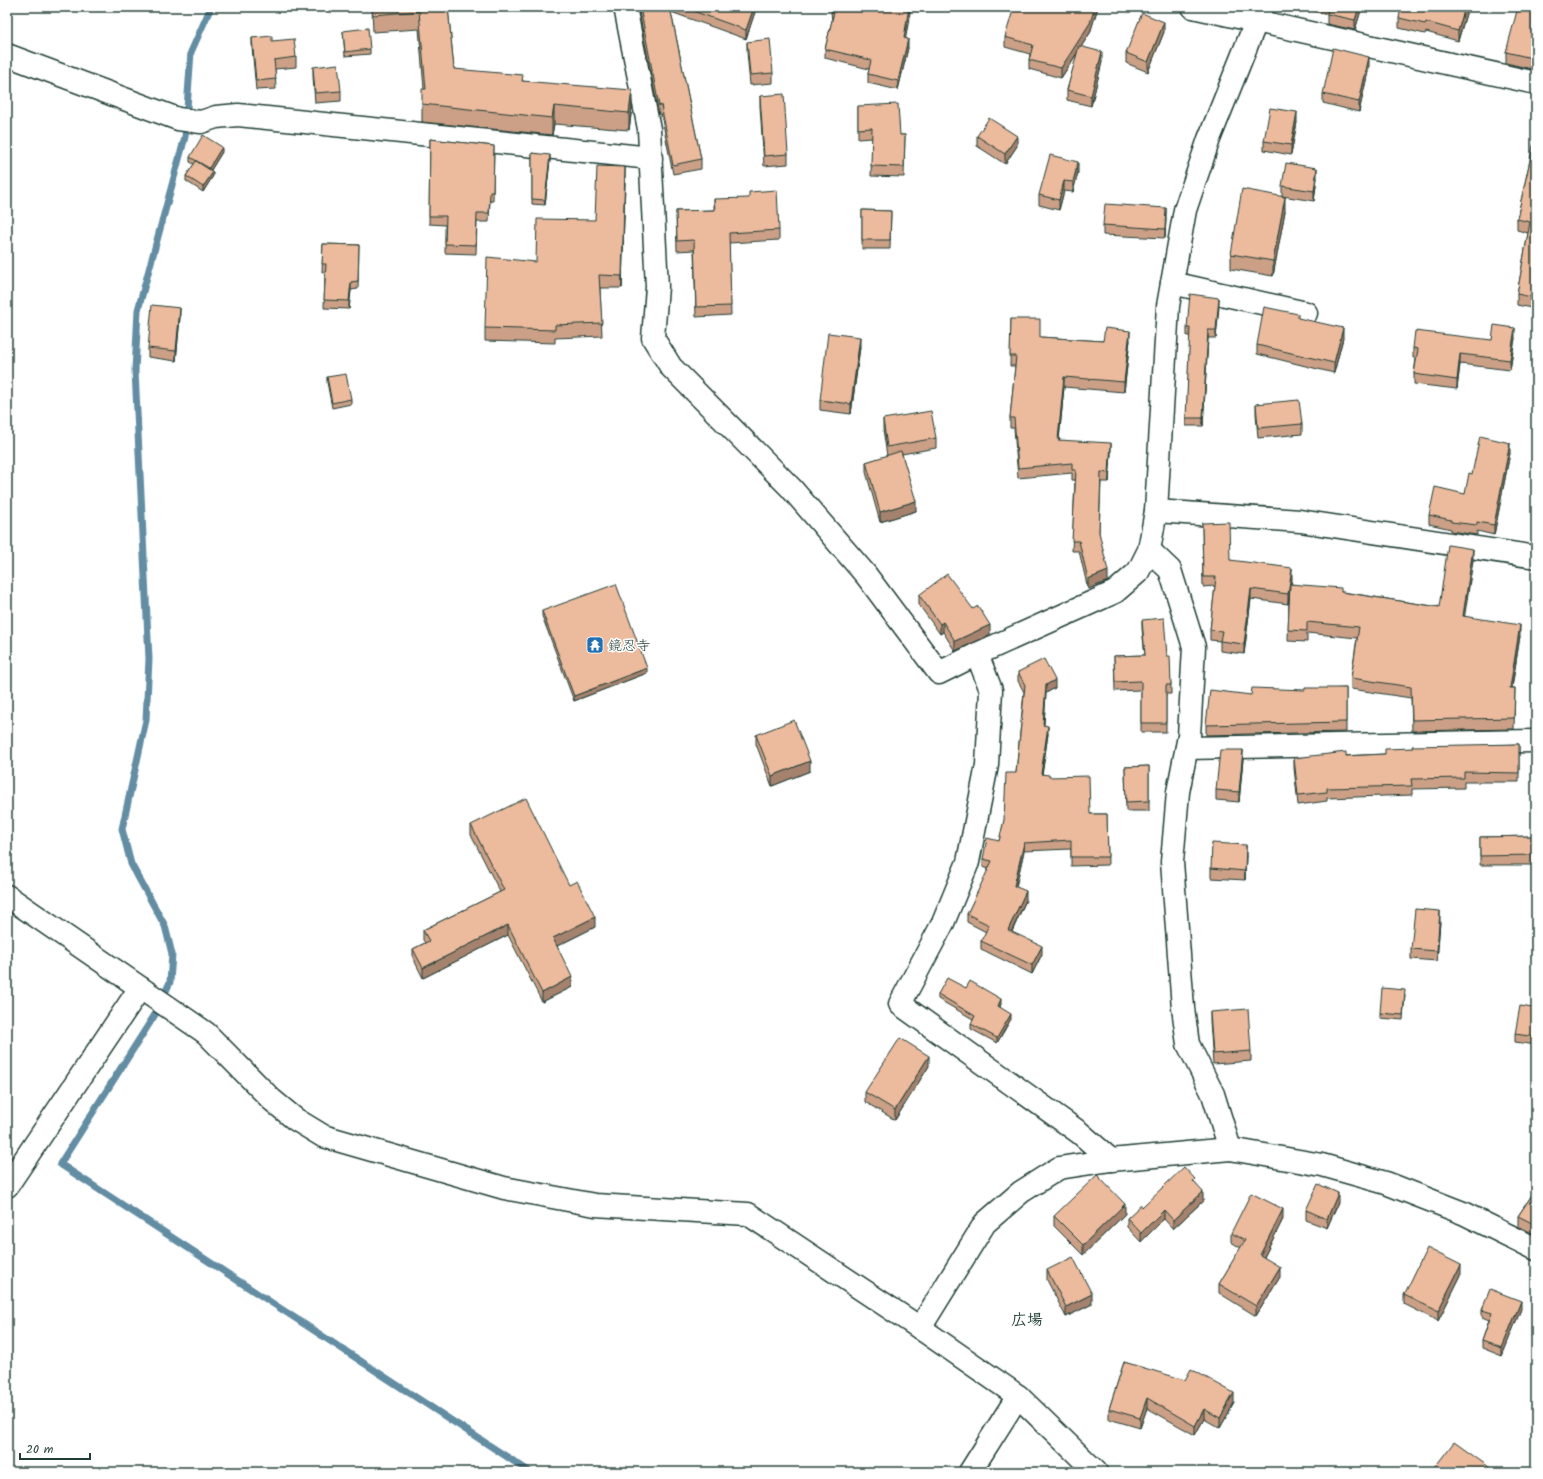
<svg xmlns="http://www.w3.org/2000/svg" width="1543" height="1479" font-family="Kalam,'Klee One',sans-serif">
<rect width="100%" height="100%" fill="#fff"/>
<filter id="ink" filterUnits="userSpaceOnUse"><feTurbulence type="fractalNoise" baseFrequency=".025" numOctaves="2"/><feDisplacementMap in="SourceGraphic" scale="8" xChannelSelector="R" yChannelSelector="G"/><feConvolveMatrix kernelMatrix="1 2 1 2 8 2 1 2 1" color-interpolation-filters="sRGB"/></filter>
<g filter="url(#ink)">
<g fill="none" stroke-linecap="round" stroke-linejoin="round">
<polyline stroke="#648da3" stroke-width="7" points="211,7 191,52 185,137 138,310 135,371 149,659 146,720 122,829 131,864 165,926 172,954 170,982 156,1013 60,1164 530,1472"/>
<g stroke="#1f3d34" stroke-width="25">
<g id="minor">
<polyline points="625,7 649,129 657,287 653,338 671,367 791,488 866,575 939,673 977,654 1115,592 1138,572 1149,550 1156,511 1168,306 1185,210 1209,139 1262,7"/>
<polyline points="1193,7 1536,83"/>
<polyline points="7,55 178,119 201,122 216,117 238,115 651,158"/>
<polyline points="1172,283 1306,313"/>
<polyline points="1156,511 1300,521 1536,557"/>
<polyline points="1149,550 1170,570 1194,647 1189,736 1178,792 1172,862 1183,1008 1188,1044 1213,1094 1230,1149"/>
<polyline points="977,654 991,690 987,765 968,862 943,923 900,1004 1080,1133 1111,1160"/>
<polyline points="1187,748 1536,741"/>
<polyline points="7,896 206,1033 272,1100 295,1119 323,1136 504,1188 595,1205 748,1214 920,1328 1018,1396 1096,1472"/>
<polyline points="7,1186 140,988"/>
<polyline points="920,1328 985,1223 1021,1192 1059,1168 1111,1160 1230,1149 1322,1165 1386,1183 1463,1213 1536,1249"/>
<polyline points="970,1472 1018,1396"/>
</g>
</g>
<use href="#minor" stroke="#fff" stroke-width="22"/>
</g>
<g fill="#cba087" stroke="#1f3d34">
<polygon points="372,7 448,7 454,69 523,81 632,107 629,130 554,124 552,135 422,122 422,104 424,89 419,29 373,32"/>
<polygon points="638,7 756,7 756,9 746,39 671,12 701,159 701,169 673,174 661,114 659,115"/>
<polygon points="832,7 905,39 908,48 898,90 868,83 868,74 869,69 825,58 825,49 832,21 831,12"/>
<polygon points="1059,7 1098,7 1090,33 1081,47 1102,62 1091,106 1067,100 1067,90 1078,52 1061,78 1029,69 1029,60 1030,54 1005,47 1005,37 1059,9"/>
<polygon points="1301,7 1362,7 1355,30 1327,24 1327,15"/>
<polygon points="1468,7 1458,41 1426,32 1425,34 1399,28 1399,18"/>
<polygon points="1536,7 1536,70 1506,63 1506,52"/>
<polygon points="343,31 370,49 370,54 345,56"/>
<polygon points="1164,32 1148,72 1126,63 1126,53"/>
<polygon points="252,38 272,41 296,57 296,67 275,69 276,89 256,90 252,47"/>
<polygon points="747,42 773,73 773,83 750,85 747,52"/>
<polygon points="313,67 341,91 341,101 315,103 313,77"/>
<polygon points="1369,67 1359,112 1323,103 1323,94"/>
<polygon points="760,96 788,154 788,164 764,166 760,106"/>
<polygon points="858,106 900,135 905,135 904,177 871,176 872,138 858,139"/>
<polygon points="1297,122 1291,155 1264,150 1264,141"/>
<polygon points="1536,133 1536,309 1517,305 1517,294 1528,233 1517,230 1517,219"/>
<polygon points="977,136 1017,146 1005,164 977,146"/>
<polygon points="430,139 494,146 493,201 490,201 489,222 477,222 476,254 445,253 445,225 429,224"/>
<polygon points="222,152 211,170 213,176 203,192 186,181 186,176 194,164 190,162 190,157"/>
<polygon points="532,153 550,160 545,205 532,204"/>
<polygon points="1078,172 1073,192 1064,191 1059,210 1039,205 1039,195"/>
<polygon points="1317,178 1314,201 1282,196 1282,186"/>
<polygon points="625,180 622,288 600,288 602,336 555,338 555,343 485,341 485,328 595,220"/>
<polygon points="714,199 779,230 779,240 729,243 731,315 696,317 694,250 677,251 676,211 714,210"/>
<polygon points="862,210 891,211 890,249 862,249"/>
<polygon points="1285,211 1273,276 1231,269 1231,254"/>
<polygon points="1166,218 1165,238 1103,235 1103,225"/>
<polygon points="323,244 359,245 358,289 351,290 349,309 324,308 325,272 322,272"/>
<polygon points="1219,306 1216,338 1208,338 1203,426 1186,426 1190,336 1187,336 1187,328"/>
<polygon points="180,317 176,361 148,357 148,348"/>
<polygon points="1298,318 1343,338 1334,373 1257,354 1257,345"/>
<polygon points="1011,319 1040,337 1103,341 1130,340 1124,392 1064,387 1059,440 1111,453 1109,482 1101,482 1099,533 1108,581 1088,589 1079,551 1072,551 1075,480 1072,480 1072,473 1018,478 1014,428 1010,428 1010,418 1015,366 1010,366"/>
<polygon points="1515,338 1510,370 1460,364 1457,389 1414,384 1414,374 1416,358 1413,358 1413,348"/>
<polygon points="860,347 851,414 820,410 820,400"/>
<polygon points="327,377 351,399 351,404 332,408 327,382"/>
<polygon points="1256,404 1302,424 1302,434 1258,438 1256,414"/>
<polygon points="883,419 936,438 936,448 902,454 916,511 880,522 866,472 866,462 887,456 883,429"/>
<polygon points="1510,453 1494,535 1477,531 1477,535 1451,531 1451,529 1429,524 1429,515 1465,494 1472,474"/>
<polygon points="1202,523 1230,560 1292,578 1291,584 1439,607 1473,560 1464,616 1520,636 1512,688 1515,688 1514,729 1412,731 1411,698 1351,689 1351,678 1357,638 1307,633 1307,642 1288,641 1289,597 1288,604 1251,599 1244,654 1220,651 1220,641 1210,640 1210,630 1215,586 1203,587"/>
<polygon points="919,595 990,635 955,651 943,632 940,634 919,605"/>
<polygon points="542,611 647,673 574,701 542,616"/>
<polygon points="1142,620 1167,656 1171,685 1171,694 1166,694 1166,732 1141,732 1141,690 1115,691 1114,656 1145,655 1142,629"/>
<polygon points="1018,672 1055,688 1046,693 1044,725 1048,734 1042,774 1049,777 1090,814 1107,814 1108,865 1071,866 1071,849 1024,851 1016,887 1026,900 1012,932 1042,954 1032,974 981,949 981,941 986,932 967,922 967,914 989,869 983,867 983,859 999,841 1016,773 1024,692 1018,681"/>
<polygon points="1346,688 1346,732 1206,735 1206,725 1305,690"/>
<polygon points="756,735 810,771 772,786 756,744"/>
<polygon points="1519,744 1519,782 1464,782 1464,788 1412,789 1412,795 1327,798 1327,801 1298,805 1294,768 1294,758 1385,754 1413,748"/>
<polygon points="1243,759 1239,802 1216,800 1216,790"/>
<polygon points="1149,766 1149,811 1126,811 1125,767"/>
<polygon points="471,825 569,885 595,927 557,946 572,987 542,1002 508,935 423,978 413,958 413,949 425,943 423,940 423,930 500,892 471,835"/>
<polygon points="1536,836 1535,865 1480,865 1480,837"/>
<polygon points="1246,855 1245,880 1211,878 1211,868"/>
<polygon points="1440,921 1437,961 1411,959 1411,949"/>
<polygon points="966,988 1001,1004 1000,1007 1011,1019 997,1043 971,1029 971,1024 973,1019 938,999 938,994"/>
<polygon points="1536,989 1536,1045 1515,1042 1515,1034 1533,1008"/>
<polygon points="1405,995 1403,1020 1380,1018 1380,1013"/>
<polygon points="1210,1012 1251,1051 1251,1061 1213,1064 1210,1021"/>
<polygon points="929,1066 895,1120 865,1102 865,1092"/>
<polygon points="1195,1183 1203,1201 1173,1229 1164,1219 1141,1242 1127,1227 1127,1218 1142,1207"/>
<polygon points="1536,1189 1536,1235 1518,1226 1518,1216"/>
<polygon points="1338,1203 1327,1228 1306,1220 1306,1210"/>
<polygon points="1125,1214 1083,1255 1054,1226 1054,1216"/>
<polygon points="1283,1219 1264,1257 1280,1277 1256,1316 1219,1293 1219,1284 1241,1248 1231,1242 1231,1233"/>
<polygon points="1047,1270 1092,1304 1066,1317 1047,1280"/>
<polygon points="1461,1275 1438,1321 1404,1304 1404,1295"/>
<polygon points="1521,1309 1502,1356 1482,1348 1482,1341 1489,1320 1482,1317 1482,1310"/>
<polygon points="1124,1362 1234,1403 1220,1428 1204,1419 1195,1435 1147,1408 1140,1428 1109,1419 1109,1409"/>
</g>
<g fill="#a5826e" stroke="#1f3d34">
<polygon points="754,7 756,7 756,9 746,39 746,30"/>
<polygon points="909,7 911,7 904,48 904,38"/>
<polygon points="1095,7 1098,7 1090,33 1061,78 1061,68"/>
<polygon points="1359,7 1362,7 1355,30 1355,20"/>
<polygon points="1465,7 1468,7 1458,41 1458,31"/>
<polygon points="1164,22 1164,32 1148,72 1148,62"/>
<polygon points="908,39 908,48 898,90 898,81"/>
<polygon points="1102,52 1102,62 1091,106 1091,96"/>
<polygon points="1369,57 1369,67 1359,112 1359,102"/>
<polygon points="632,90 632,107 629,130 629,113"/>
<polygon points="554,106 554,124 552,135 552,118"/>
<polygon points="1297,112 1297,122 1291,155 1291,145"/>
<polygon points="1017,136 1017,146 1005,164 1005,154"/>
<polygon points="222,147 222,152 209,173 209,168"/>
<polygon points="550,155 550,160 545,205 545,200"/>
<polygon points="1078,162 1078,172 1073,192 1073,182"/>
<polygon points="625,167 625,180 622,288 622,276"/>
<polygon points="1317,168 1317,178 1314,201 1314,191"/>
<polygon points="213,172 213,176 203,192 203,187"/>
<polygon points="1064,181 1064,191 1059,210 1059,200"/>
<polygon points="1285,197 1285,211 1273,276 1273,261"/>
<polygon points="1166,208 1166,218 1165,238 1165,229"/>
<polygon points="351,282 351,290 349,309 349,301"/>
<polygon points="1219,298 1219,306 1216,338 1216,330"/>
<polygon points="180,308 180,317 176,361 176,351"/>
<polygon points="1343,328 1343,338 1334,373 1334,363"/>
<polygon points="1515,328 1515,338 1510,370 1510,360"/>
<polygon points="1208,330 1208,338 1203,426 1203,418"/>
<polygon points="1130,331 1130,340 1124,392 1124,382"/>
<polygon points="860,337 860,347 851,414 851,404"/>
<polygon points="1460,354 1460,364 1457,389 1457,380"/>
<polygon points="1064,377 1064,387 1058,450 1058,440"/>
<polygon points="1111,443 1111,453 1109,482 1109,473"/>
<polygon points="1510,443 1510,453 1494,535 1494,525"/>
<polygon points="916,501 916,511 880,522 880,512"/>
<polygon points="1473,549 1473,560 1463,627 1463,616"/>
<polygon points="1292,568 1292,578 1288,604 1288,594"/>
<polygon points="1108,571 1108,581 1088,589 1088,579"/>
<polygon points="1251,589 1251,599 1244,654 1244,644"/>
<polygon points="943,622 943,632 940,634 940,624"/>
<polygon points="990,625 990,635 955,651 955,641"/>
<polygon points="1520,625 1520,636 1510,699 1510,688"/>
<polygon points="647,668 647,673 574,701 574,696"/>
<polygon points="1055,680 1055,688 1046,693 1043,734 1043,725 1046,685"/>
<polygon points="1048,726 1048,734 1041,783 1041,774"/>
<polygon points="1243,750 1243,759 1239,802 1239,792"/>
<polygon points="810,761 810,771 772,786 772,776"/>
<polygon points="1536,842 1536,852 1535,865 1535,855"/>
<polygon points="1024,843 1024,851 1014,894 1014,886"/>
<polygon points="1246,845 1246,855 1245,880 1245,871"/>
<polygon points="1026,891 1026,900 1008,939 1008,930"/>
<polygon points="1440,911 1440,921 1437,961 1437,951"/>
<polygon points="595,917 595,927 553,948 553,938"/>
<polygon points="508,925 508,935 423,978 423,968"/>
<polygon points="1042,946 1042,954 1032,974 1032,965"/>
<polygon points="572,977 572,987 542,1002 542,993"/>
<polygon points="1001,999 1001,1004 998,1011 998,1006"/>
<polygon points="1011,1014 1011,1019 997,1043 997,1038"/>
<polygon points="929,1056 929,1066 895,1120 895,1110"/>
<polygon points="1203,1192 1203,1201 1173,1229 1173,1220"/>
<polygon points="1338,1193 1338,1203 1327,1228 1327,1219"/>
<polygon points="1125,1204 1125,1214 1083,1255 1083,1245"/>
<polygon points="1283,1209 1283,1219 1260,1265 1260,1255"/>
<polygon points="1164,1210 1164,1219 1141,1242 1141,1233"/>
<polygon points="1461,1265 1461,1275 1438,1321 1438,1311"/>
<polygon points="1280,1267 1280,1277 1256,1316 1256,1306"/>
<polygon points="1092,1294 1092,1304 1066,1317 1066,1307"/>
<polygon points="1521,1301 1521,1309 1502,1356 1502,1348"/>
<polygon points="1234,1393 1234,1403 1220,1428 1220,1418"/>
<polygon points="1147,1398 1147,1408 1140,1428 1140,1418"/>
<polygon points="1204,1409 1204,1419 1195,1435 1195,1426"/>
</g>
<g fill="#ecba9d" stroke="#1f3d34">
<polygon points="372,7 448,7 454,69 523,75 522,81 632,90 629,113 554,106 552,118 422,104 422,89 426,89 419,11 373,15"/>
<polygon points="640,7 670,7 701,159 673,165 661,105 659,106"/>
<polygon points="682,7 754,7 746,30"/>
<polygon points="832,7 909,7 904,38 908,39 898,81 868,74 871,60 825,49 834,12 831,12"/>
<polygon points="1014,7 1052,7 1059,9 1059,7 1095,7 1090,23 1061,68 1029,60 1033,45 1005,37"/>
<polygon points="1329,7 1359,7 1355,20 1327,14"/>
<polygon points="1401,7 1465,7 1458,31 1426,22 1425,24 1399,18"/>
<polygon points="1518,7 1536,7 1536,59 1506,52"/>
<polygon points="1142,13 1164,22 1148,62 1126,53"/>
<polygon points="368,28 370,49 345,52 343,31"/>
<polygon points="272,36 272,41 294,39 296,57 274,60 276,79 256,81 252,38"/>
<polygon points="770,39 773,73 750,75 747,42"/>
<polygon points="1079,46 1102,52 1091,96 1067,90"/>
<polygon points="1333,48 1369,57 1359,102 1323,94"/>
<polygon points="338,64 341,91 315,93 313,67"/>
<polygon points="784,94 788,154 764,156 760,96"/>
<polygon points="898,104 900,135 905,135 904,167 871,166 872,128 858,129 858,106"/>
<polygon points="1270,108 1297,112 1291,145 1264,141"/>
<polygon points="989,118 1017,136 1005,154 977,136"/>
<polygon points="1536,133 1536,298 1517,294 1530,222 1517,219"/>
<polygon points="203,135 222,147 209,168 190,157"/>
<polygon points="430,139 494,146 493,192 490,192 489,213 477,213 476,245 445,244 446,216 429,216"/>
<polygon points="532,153 550,155 545,200 532,199"/>
<polygon points="1050,155 1078,162 1073,182 1064,181 1059,200 1039,195"/>
<polygon points="196,161 213,172 203,187 186,176"/>
<polygon points="1286,163 1317,168 1314,191 1282,186"/>
<polygon points="597,166 625,167 622,276 599,275 602,323 555,325 555,330 485,328 487,257 536,262 537,219 595,220"/>
<polygon points="1242,189 1285,197 1273,261 1231,254"/>
<polygon points="777,190 779,230 729,233 731,306 696,307 694,240 677,241 676,211 715,210 714,199 749,198 749,192"/>
<polygon points="1105,204 1166,208 1165,229 1103,225"/>
<polygon points="862,210 891,211 890,240 862,240"/>
<polygon points="323,244 359,245 358,281 351,282 349,301 324,300 326,264 322,264"/>
<polygon points="1190,294 1219,298 1216,330 1208,330 1203,418 1186,418 1190,328 1187,328"/>
<polygon points="152,305 180,308 176,351 148,348"/>
<polygon points="1264,307 1298,314 1298,318 1343,328 1334,363 1257,345"/>
<polygon points="1011,319 1040,319 1040,337 1103,341 1105,328 1130,331 1124,382 1064,377 1058,440 1111,443 1109,473 1101,472 1099,532 1108,571 1088,579 1079,541 1072,541 1076,470 1072,470 1072,463 1018,468 1014,418 1010,418 1016,356 1010,356"/>
<polygon points="1494,325 1515,328 1510,360 1460,354 1457,380 1414,374 1418,349 1413,348 1415,331 1492,340"/>
<polygon points="828,333 860,337 851,404 820,400"/>
<polygon points="346,374 351,399 332,403 327,377"/>
<polygon points="1299,400 1302,424 1258,428 1256,404"/>
<polygon points="931,411 936,438 887,447 883,419"/>
<polygon points="1480,436 1510,443 1494,525 1477,522 1477,525 1451,522 1451,520 1429,515 1435,487 1465,494 1469,473 1472,474"/>
<polygon points="901,451 916,501 880,512 866,462"/>
<polygon points="1229,522 1230,560 1292,568 1288,594 1251,589 1244,644 1220,641 1222,631 1210,630 1216,577 1203,577 1202,523"/>
<polygon points="1448,545 1473,549 1463,616 1520,625 1510,688 1515,688 1514,718 1412,720 1411,687 1351,678 1359,627 1307,622 1307,631 1288,630 1290,584 1341,588 1341,592 1439,607"/>
<polygon points="947,574 973,609 978,606 990,625 955,641 943,622 940,624 919,595"/>
<polygon points="616,584 647,668 574,696 542,611"/>
<polygon points="1164,618 1167,656 1170,656 1171,685 1166,685 1166,723 1141,723 1141,681 1115,682 1114,656 1145,655 1142,620"/>
<polygon points="1044,659 1055,680 1046,685 1043,725 1048,726 1041,774 1049,775 1049,777 1089,776 1090,814 1107,814 1108,857 1071,857 1071,840 1024,843 1014,886 1026,891 1008,930 1042,946 1032,965 981,941 989,925 967,914 992,861 983,859 987,838 999,841 1004,820 1006,773 1016,773 1025,685 1018,672"/>
<polygon points="1252,688 1305,690 1305,688 1346,688 1346,722 1206,725 1210,690 1251,695"/>
<polygon points="794,720 810,761 772,776 756,735"/>
<polygon points="1519,744 1519,773 1464,772 1464,778 1411,779 1412,786 1327,788 1327,792 1298,795 1294,758 1346,752 1346,756 1385,754 1385,749 1413,748 1412,746"/>
<polygon points="1220,750 1243,750 1239,792 1216,790"/>
<polygon points="1149,766 1149,801 1126,802 1125,767"/>
<polygon points="526,798 569,885 577,881 595,917 553,938 572,977 542,993 508,925 423,968 413,949 429,941 423,930 504,890 471,825"/>
<polygon points="1536,836 1535,855 1480,856 1480,837"/>
<polygon points="1212,843 1246,845 1245,871 1211,868"/>
<polygon points="1415,909 1440,911 1437,951 1411,949"/>
<polygon points="947,978 966,988 970,981 1001,999 998,1006 1011,1014 997,1038 971,1024 975,1016 938,994"/>
<polygon points="1382,988 1405,990 1403,1015 1380,1013"/>
<polygon points="1536,989 1536,1037 1515,1034 1520,1006 1533,1008"/>
<polygon points="1248,1009 1251,1051 1213,1054 1210,1012"/>
<polygon points="900,1038 929,1056 895,1110 865,1092"/>
<polygon points="1184,1167 1195,1179 1193,1181 1203,1192 1173,1220 1164,1210 1141,1233 1127,1218 1141,1205 1142,1207"/>
<polygon points="1097,1175 1125,1204 1083,1245 1054,1216"/>
<polygon points="1318,1184 1338,1193 1327,1219 1306,1210"/>
<polygon points="1536,1189 1536,1225 1518,1216"/>
<polygon points="1251,1193 1283,1209 1260,1255 1280,1267 1256,1306 1219,1284 1245,1240 1231,1233"/>
<polygon points="1427,1248 1461,1265 1438,1311 1404,1295"/>
<polygon points="1073,1257 1092,1294 1066,1307 1047,1270"/>
<polygon points="1490,1289 1521,1301 1502,1348 1482,1341 1492,1313 1482,1310"/>
<polygon points="1124,1362 1185,1380 1191,1369 1234,1393 1220,1418 1204,1409 1195,1426 1147,1398 1140,1418 1109,1409"/>
<polygon points="1454,1442 1496,1472 1431,1472"/>
</g>
</g>
<defs>
<g id="temple-square" transform="scale(0.9)"><rect x="-9" y="-9" width="18" height="18" rx="4" fill="#1f6fb2" stroke="#fff"/><path d="M0-6L5-2H3V0L6.5 2.5H4V6H1.5V3h-3V6H-4V2.5H-6.5L-3 0V-2H-5Z" fill="#fff"/></g>
</defs>
<g fill-rule="evenodd">
<use href="#temple-square" x="595" y="645"/>
</g>
<g text-anchor="middle" stroke-width="3" stroke-linejoin="round" paint-order="stroke">
<g font-size="14" fill="#1f3d34" stroke="#fff" text-anchor="start">
<text x="608" y="650">鏡忍寺</text>
</g>
<g font-size="16" font-weight="bold" fill="#1f3d34" stroke="#fff">
<text x="1027" y="1325">広場</text>
</g>
</g>
<rect width="1543" height="1479" fill="none" stroke="#fff" stroke-width="24"/>
<rect x="12" y="12" width="1519" height="1455" fill="none" stroke="#1f3d34" stroke-width="1.5" filter="url(#ink)"/>
<path d="M20 1453v6h70v-6" fill="none" stroke="#1f3d34" stroke-width="2"/>
<text x="26" y="1453" font-size="12" fill="#1f3d34" stroke="#ffffff" stroke-width="3" paint-order="stroke">20 m</text>
</svg>
